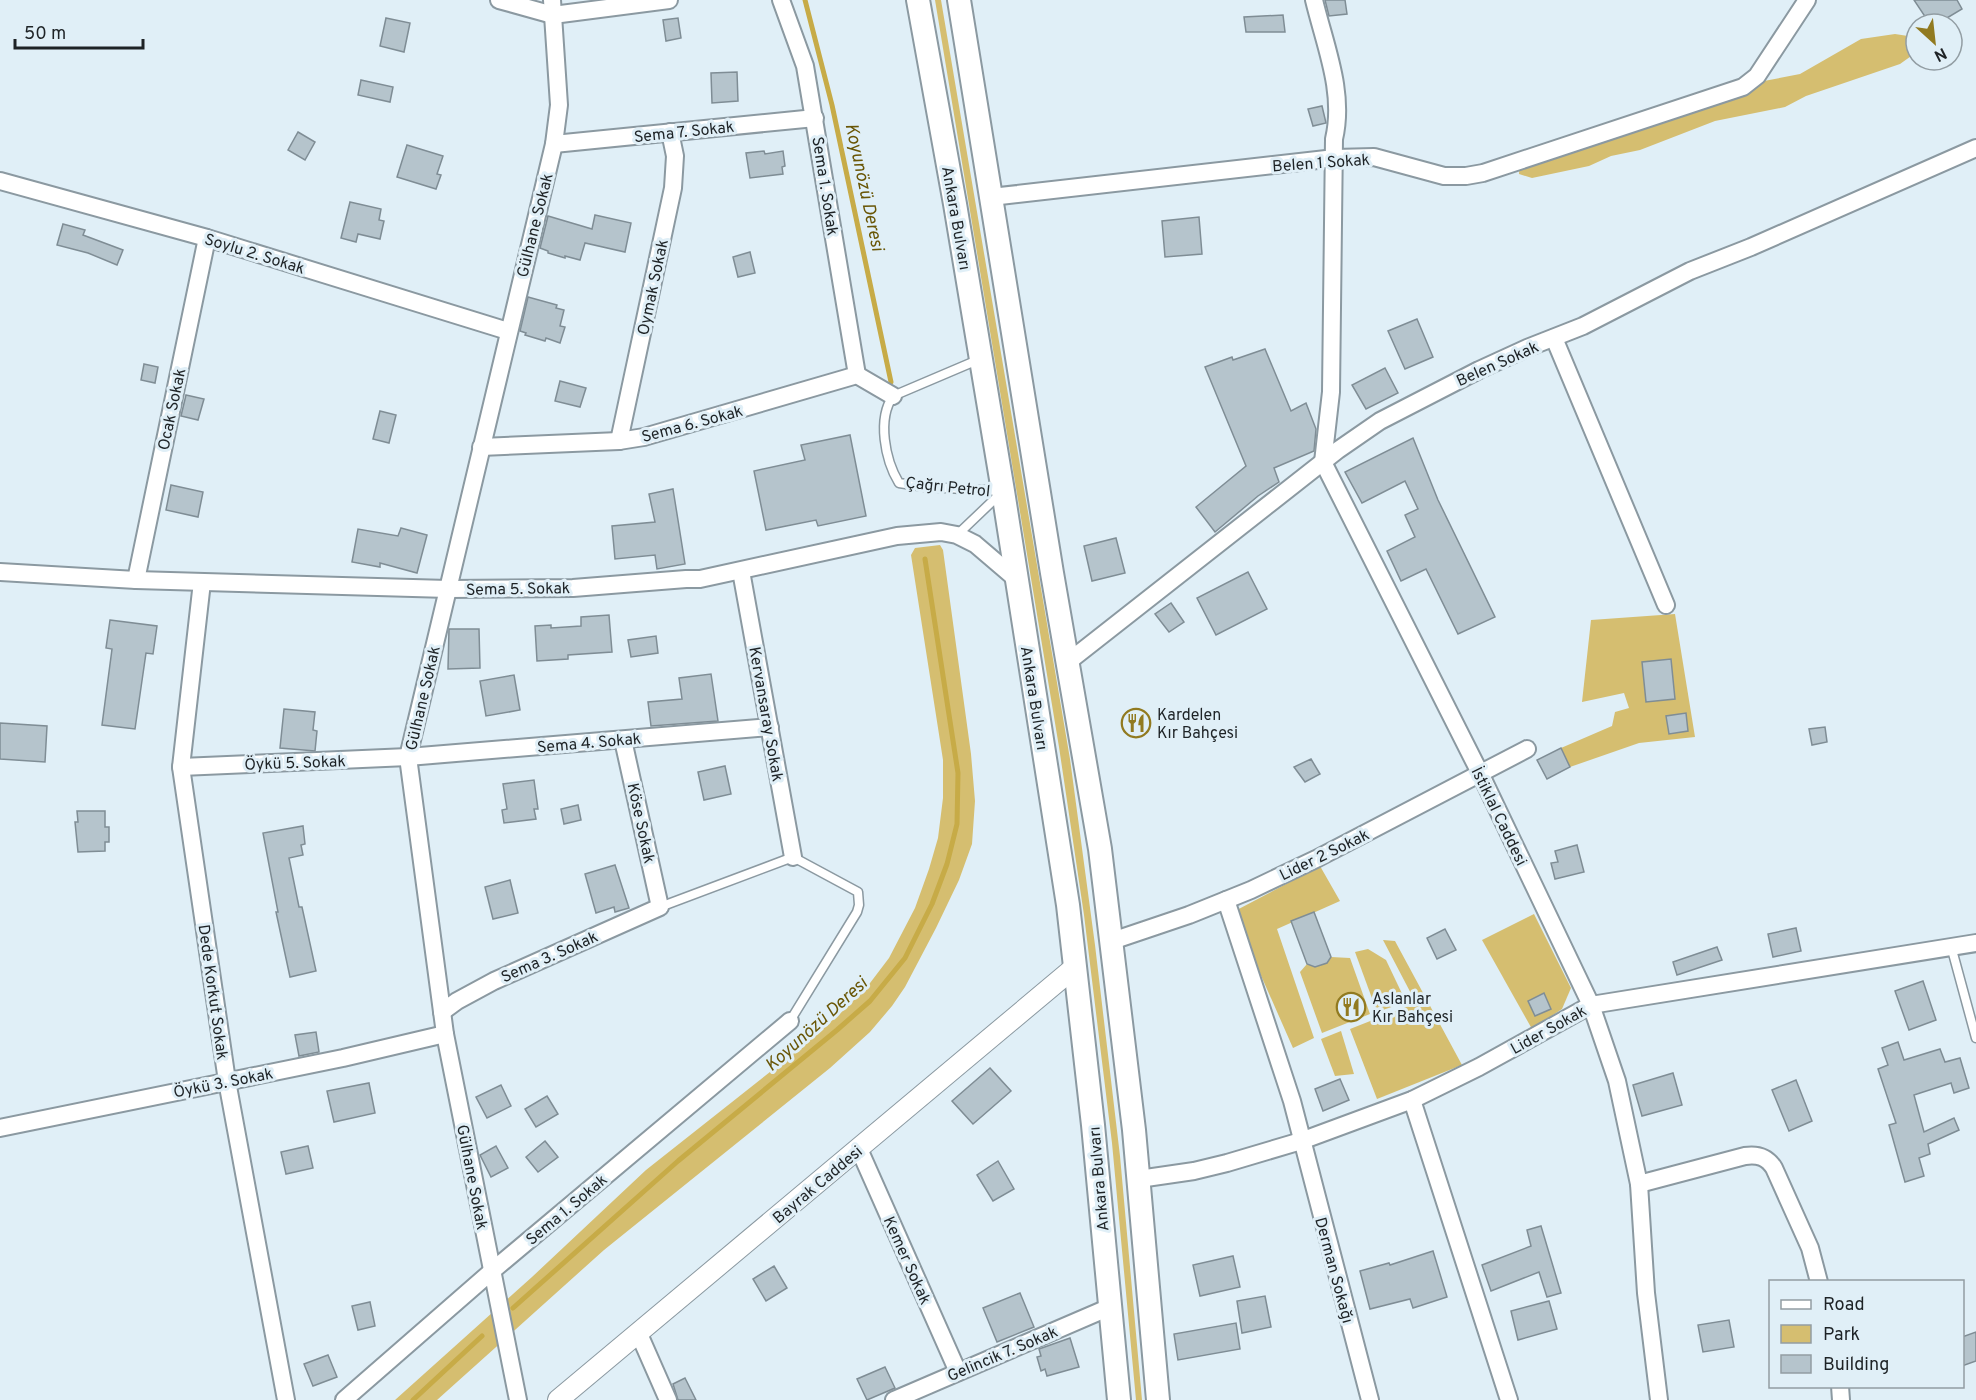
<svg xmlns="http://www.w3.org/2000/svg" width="1976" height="1400" font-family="Overpass,sans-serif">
<rect width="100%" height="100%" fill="#e0eff7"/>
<g fill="#d5be70">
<polygon points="935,0 941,0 1070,759 1095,945 1120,1156 1142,1400 1136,1400 1112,1143 1084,915 1059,747"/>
<polygon points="1895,34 1908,36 1914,54 1900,64 1806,96 1785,107 1715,121 1640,150 1611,156 1589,166 1532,178 1519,174 1520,157 1732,81 1746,77 1764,81 1800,74 1861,39"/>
<polygon points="940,545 943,550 971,754 975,801 972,844 959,880 936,928 905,987 892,1006 870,1032 830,1068 604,1250 437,1400 395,1400 532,1277 646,1170 808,1042 844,1010 867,987 889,958 915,908 929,869 938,838 943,798 943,760 911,555 915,548"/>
<polygon points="1675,614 1695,737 1639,743 1570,767 1561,748 1612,726 1615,712 1629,708 1624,693 1582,702 1591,620"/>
<polygon points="1320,866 1340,901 1277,929 1314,1038 1293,1048 1233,912"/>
<polygon points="1534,914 1571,988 1562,1009 1532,1029 1482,940"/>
<polygon points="1383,940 1395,941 1462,1065 1377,1099 1350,1029 1416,1003"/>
<polygon points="1368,949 1386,960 1406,1002 1377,1012 1355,952"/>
<polygon points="1331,957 1350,958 1370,1014 1322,1033 1300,972 1307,964 1315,967 1327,963"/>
<polygon points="1341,1031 1354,1074 1335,1076 1321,1039"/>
</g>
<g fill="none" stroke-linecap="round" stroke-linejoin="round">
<g stroke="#c7ab47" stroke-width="5">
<polyline points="805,0 832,105 891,382"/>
<polyline points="513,1308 678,1161 837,1030 870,1001 905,958 932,904 947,864 957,824 958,773 925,559"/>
<polyline points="413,1400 482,1336"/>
</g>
</g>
<g fill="#b5c4cc" stroke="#7f8d95" stroke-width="1.5">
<polygon points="1325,0 1345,0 1347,14 1329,16"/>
<polygon points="1914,0 1957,0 1962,9 1937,24 1930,24"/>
<polygon points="1283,15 1285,32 1246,32 1244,17"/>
<polygon points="386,18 410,23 404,52 380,46"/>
<polygon points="678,18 681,38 666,41 663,20"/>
<polygon points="737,72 738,101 712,103 711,73"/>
<polygon points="361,80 393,87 390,102 358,95"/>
<polygon points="1322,106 1326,123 1313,126 1308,109"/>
<polygon points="298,132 315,142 305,160 288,150"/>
<polygon points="407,145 443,156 437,174 441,175 436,189 397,177"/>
<polygon points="764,151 765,154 783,151 785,166 782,167 783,174 750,178 746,153"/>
<polygon points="350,202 381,209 379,220 384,221 380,239 358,234 356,242 341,238"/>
<polygon points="595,215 631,223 625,252 585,243 580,260 565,256 565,258 548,253 548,251 540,248 548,216 592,229"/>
<polygon points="1199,217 1202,254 1165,257 1162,221"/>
<polygon points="63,224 85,230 83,235 123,250 117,265 88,253 57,245"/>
<polygon points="750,252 755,273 738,277 733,257"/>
<polygon points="528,297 557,305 556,308 564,310 560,326 565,327 560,343 546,338 545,341 525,335 526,333 520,331"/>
<polygon points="1417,319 1433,357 1405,369 1388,331"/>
<polygon points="1265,349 1291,411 1306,403 1316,429 1314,451 1274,468 1279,482 1258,496 1215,532 1196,507 1246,466 1205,367 1232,357 1233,360"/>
<polygon points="144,364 158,367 155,383 141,380"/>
<polygon points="1385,368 1398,393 1366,409 1352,385"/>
<polygon points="560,381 586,388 580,407 555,401"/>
<polygon points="186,395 204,399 198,420 181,416"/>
<polygon points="380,411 396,415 389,443 373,439"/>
<polygon points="850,435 866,516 818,526 816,520 766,530 754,471 805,460 801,445"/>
<polygon points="1413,438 1438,500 1495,617 1458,634 1426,569 1401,581 1387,551 1415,537 1405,515 1418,509 1405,481 1362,503 1345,472"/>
<polygon points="171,485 203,492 198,517 166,510"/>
<polygon points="673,489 685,564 657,569 655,555 615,559 612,526 655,522 649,494"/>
<polygon points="401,528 427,535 417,573 380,563 380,567 352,562 358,529 398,536"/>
<polygon points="1116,538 1125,573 1092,581 1084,546"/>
<polygon points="1248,572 1267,609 1216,635 1197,598"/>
<polygon points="1171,603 1184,622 1169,632 1155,614"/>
<polygon points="609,615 612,652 568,655 568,659 537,661 535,626 551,625 551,628 581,626 581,617"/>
<polygon points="110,620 157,626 153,654 146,653 135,729 102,725 112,649 106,648"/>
<polygon points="449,629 479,629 480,668 448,669"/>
<polygon points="656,636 658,653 631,657 628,640"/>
<polygon points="1671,659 1675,699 1646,702 1642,662"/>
<polygon points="711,674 718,721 651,726 648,702 682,699 679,678"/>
<polygon points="514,675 520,710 486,716 480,681"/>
<polygon points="284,709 315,712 313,730 317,731 315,751 280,748"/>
<polygon points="1686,713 1688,731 1669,734 1666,716"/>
<polygon points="0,723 47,726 45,762 0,759"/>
<polygon points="1825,727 1827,742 1812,745 1809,729"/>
<polygon points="1561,748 1570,767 1547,779 1537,760"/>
<polygon points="1311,759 1320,774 1305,782 1294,767"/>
<polygon points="725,766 731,794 704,800 698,772"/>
<polygon points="534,780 538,809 534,809 536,819 504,823 502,810 507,809 503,784"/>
<polygon points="578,805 581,820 564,824 561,809"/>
<polygon points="77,811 105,811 105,827 109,827 109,842 105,842 105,851 78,852 75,822 78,822"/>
<polygon points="303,826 305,844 301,845 303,855 289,858 299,907 302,907 316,971 290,977 276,912 278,912 263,833"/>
<polygon points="1577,845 1584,872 1555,879 1551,863 1558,862 1555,851"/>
<polygon points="615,865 629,908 615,912 614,907 596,913 585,874"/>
<polygon points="510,880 518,913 493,919 485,887"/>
<polygon points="1314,912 1331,957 1327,963 1315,967 1307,964 1291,921"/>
<polygon points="1796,928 1801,951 1773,957 1768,934"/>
<polygon points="1445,929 1456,950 1437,959 1427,938"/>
<polygon points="1717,947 1722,960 1677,975 1673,962"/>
<polygon points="1923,981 1936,1020 1909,1030 1895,991"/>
<polygon points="1544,993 1551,1009 1535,1016 1528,1001"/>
<polygon points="316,1032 319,1052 299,1056 295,1035"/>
<polygon points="1898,1042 1904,1060 1940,1049 1945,1062 1960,1058 1969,1088 1954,1093 1951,1083 1914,1095 1924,1132 1954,1118 1959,1130 1928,1144 1930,1154 1919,1158 1924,1176 1905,1182 1889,1125 1896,1123 1878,1069 1888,1065 1882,1048"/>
<polygon points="990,1068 1011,1091 973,1124 952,1101"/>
<polygon points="1673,1073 1682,1105 1642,1116 1633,1085"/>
<polygon points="1340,1079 1349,1100 1323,1111 1315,1089"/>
<polygon points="1796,1080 1812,1121 1789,1131 1772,1090"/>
<polygon points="369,1083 375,1113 334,1122 327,1091"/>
<polygon points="501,1085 511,1106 487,1118 476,1097"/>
<polygon points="547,1096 558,1114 536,1127 525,1109"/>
<polygon points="545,1141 558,1157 538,1172 526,1157"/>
<polygon points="308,1146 313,1168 286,1174 281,1152"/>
<polygon points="496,1146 508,1168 491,1177 480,1155"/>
<polygon points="998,1161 1014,1189 993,1201 977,1175"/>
<polygon points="1541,1226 1561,1293 1547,1297 1539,1272 1491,1291 1482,1265 1531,1246 1527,1230"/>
<polygon points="1433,1251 1447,1297 1413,1308 1410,1299 1370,1309 1360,1271 1389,1263 1390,1265"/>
<polygon points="1233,1256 1240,1287 1200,1296 1193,1265"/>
<polygon points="774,1266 787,1288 766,1301 753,1279"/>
<polygon points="1020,1293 1034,1327 997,1342 983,1308"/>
<polygon points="1265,1296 1271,1327 1242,1333 1237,1301"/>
<polygon points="1549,1301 1557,1329 1518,1340 1511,1311"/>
<polygon points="370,1302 375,1326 358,1330 352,1306"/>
<polygon points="1729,1320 1734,1347 1703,1352 1698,1325"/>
<polygon points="1236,1323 1240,1349 1178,1360 1174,1334"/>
<polygon points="1976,1332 1976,1361 1962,1366 1962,1337"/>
<polygon points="1070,1338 1079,1367 1047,1376 1045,1369 1041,1371 1037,1357 1041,1356 1039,1349"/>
<polygon points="328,1355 337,1377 313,1386 304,1364"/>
<polygon points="885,1367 895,1388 867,1400 857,1379"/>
<polygon points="685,1378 696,1400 678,1400 673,1384"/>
</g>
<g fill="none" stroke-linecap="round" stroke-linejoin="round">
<g stroke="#8b99a1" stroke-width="11">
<g id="service">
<path d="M980 359 893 396C877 419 885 460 899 483L926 487 1002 491"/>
<polyline points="957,535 1000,494"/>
<polyline points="660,907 793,857 858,892 859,905 857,912 790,1021"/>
<polyline points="1951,946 1976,1038"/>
</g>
</g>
<g stroke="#8b99a1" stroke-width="20">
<g id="minor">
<polyline points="499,0 553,15 669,0"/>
<polyline points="781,0 805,66 857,375"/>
<path d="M1314 0C1325 46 1345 92 1334 139L1331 392 1323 462 1481 775 1591 1005 1617 1081 1639 1184 1646 1293 1659 1400"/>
<polyline points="554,144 815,118"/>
<polyline points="0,181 207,238 508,331"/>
<polyline points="991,197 1335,158 1374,157 1444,176 1466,176 1483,173 1743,87 1757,76 1807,0"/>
<polyline points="1554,338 1666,605"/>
<polyline points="619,441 673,188 675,156 670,132"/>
<polyline points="481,447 619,441 644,437 857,375 893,396"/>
<polyline points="741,571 793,857"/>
<polyline points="0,572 136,580 448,589 573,588 686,579 700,579 897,536 941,532 957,535 975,544 1016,579"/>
<polyline points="136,580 207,238"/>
<polyline points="202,582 181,767 227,1081 286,1400"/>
<polyline points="1068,662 1338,450 1380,421 1479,370 1527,348 1583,326 1690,271 1751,247 1976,148"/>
<polyline points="181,767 408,757 770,727"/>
<polyline points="1226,900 1292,1101 1370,1400"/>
<polyline points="1112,941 1189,915 1251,890 1316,859 1527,749"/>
<polyline points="442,1012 457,1001 494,981 660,907 623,740"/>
<polyline points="1412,1100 1509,1400"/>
<polyline points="0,1128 343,1058 445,1034"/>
<polyline points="859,1149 958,1372"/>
<polyline points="1139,1179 1194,1171 1227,1163 1301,1141 1412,1100 1479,1067 1591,1005 1976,943"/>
<path d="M1639 1184 1745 1156C1758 1154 1767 1157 1774 1168L1810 1248 1819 1282"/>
<polyline points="639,1334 668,1400"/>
<polyline points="1840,1386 1841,1400"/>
<polyline points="344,1400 492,1271 790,1021"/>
<polyline points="518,1400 445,1034 408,757 554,144 559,105 552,0"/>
<polyline points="894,1400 1110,1307"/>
</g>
</g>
<g stroke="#8b99a1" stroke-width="22">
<polyline id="tertiary" points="558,1400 1075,967"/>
</g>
<g stroke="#8b99a1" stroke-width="26">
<g id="secondary">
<polyline points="918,0 955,204 1003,491 1068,905 1093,1125 1119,1400"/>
<polyline points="959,0 1052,573 1100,849 1134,1130 1158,1400"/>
</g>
</g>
<use href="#service" stroke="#fff" stroke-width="8"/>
<use href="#minor" stroke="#fff" stroke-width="16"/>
<use href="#tertiary" stroke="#fff" stroke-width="20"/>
<use href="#secondary" stroke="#fff" stroke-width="22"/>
</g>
<defs>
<g id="restaurant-ring" transform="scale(1.5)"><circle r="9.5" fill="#e0eff7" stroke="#917a20" stroke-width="1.5"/><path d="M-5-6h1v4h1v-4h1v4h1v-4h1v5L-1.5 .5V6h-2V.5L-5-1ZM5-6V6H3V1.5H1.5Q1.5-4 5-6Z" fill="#917a20"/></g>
</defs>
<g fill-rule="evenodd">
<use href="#restaurant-ring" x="1136" y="723"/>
<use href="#restaurant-ring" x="1351" y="1007"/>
</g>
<g text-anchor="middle" stroke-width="6" stroke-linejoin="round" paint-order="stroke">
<g font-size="16" fill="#1e2326" stroke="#e0eff7">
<text transform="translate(684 131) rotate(-6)" y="6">Sema 7. Sokak</text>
<text transform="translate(1321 162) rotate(-4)" y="6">Belen 1 Sokak</text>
<text transform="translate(826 186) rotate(81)" y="6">Sema 1. Sokak</text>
<text transform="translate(957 218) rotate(80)" y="6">Ankara Bulvarı</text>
<text transform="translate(534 225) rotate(-76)" y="6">Gülhane Sokak</text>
<text transform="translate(255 253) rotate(17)" y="6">Soylu 2. Sokak</text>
<text transform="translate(652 287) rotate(-78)" y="6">Oymak Sokak</text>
<text transform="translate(1497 363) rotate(-24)" y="6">Belen Sokak</text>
<text transform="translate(171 409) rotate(-78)" y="6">Ocak Sokak</text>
<text transform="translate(692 423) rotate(-15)" y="6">Sema 6. Sokak</text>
<text transform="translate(948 486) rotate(6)" y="6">Çağrı Petrol</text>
<text transform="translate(518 588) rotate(-1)" y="6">Sema 5. Sokak</text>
<text transform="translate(422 698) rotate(-77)" y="6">Gülhane Sokak</text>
<text transform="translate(1035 698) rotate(81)" y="6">Ankara Bulvarı</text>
<text transform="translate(767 714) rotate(80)" y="6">Kervansaray Sokak</text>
<text transform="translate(589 742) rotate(-5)" y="6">Sema 4. Sokak</text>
<text transform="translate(295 762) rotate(-2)" y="6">Öykü 5. Sokak</text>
<text transform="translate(1500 816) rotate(64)" y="6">İstiklal Caddesi</text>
<text transform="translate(642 823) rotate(78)" y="6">Köse Sokak</text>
<text transform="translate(1324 854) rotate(-26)" y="6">Lider 2 Sokak</text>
<text transform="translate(549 956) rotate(-24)" y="6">Sema 3. Sokak</text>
<text transform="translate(214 992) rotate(82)" y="6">Dede Korkut Sokak</text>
<text transform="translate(1548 1029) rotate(-29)" y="6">Lider Sokak</text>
<text transform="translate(223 1082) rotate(-11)" y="6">Öykü 3. Sokak</text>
<text transform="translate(473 1177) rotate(79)" y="6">Gülhane Sokak</text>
<text transform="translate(1098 1179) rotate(-95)" y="6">Ankara Bulvarı</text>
<text transform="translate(817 1184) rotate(-40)" y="6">Bayrak Caddesi</text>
<text transform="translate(566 1209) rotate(-40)" y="6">Sema 1. Sokak</text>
<text transform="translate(908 1260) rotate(66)" y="6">Kemer Sokak</text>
<text transform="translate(1335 1270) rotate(75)" y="6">Derman Sokağı</text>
<text transform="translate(1002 1353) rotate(-23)" y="6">Gelincik 7. Sokak</text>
</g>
<g font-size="16" fill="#1e2326" stroke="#e0eff7" text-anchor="start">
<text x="1157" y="720">Kardelen<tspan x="1157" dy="18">Kır Bahçesi</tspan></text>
<text x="1372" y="1004">Aslanlar<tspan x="1372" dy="18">Kır Bahçesi</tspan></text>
</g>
<g font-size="18" font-style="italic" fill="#695606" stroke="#e0eff7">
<text transform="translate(865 187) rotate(78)" y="6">Koyunözü Deresi</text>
<text transform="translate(816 1024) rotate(-42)" y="6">Koyunözü Deresi</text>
</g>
</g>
<rect x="1769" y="1280" width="195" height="108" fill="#e0eff7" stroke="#929da3" stroke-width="1.5"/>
<rect x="1781" y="1300" width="30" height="9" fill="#ffffff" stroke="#929da3" stroke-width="1.5"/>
<text x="1823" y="1310" font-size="18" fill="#1e2326">Road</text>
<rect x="1781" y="1325" width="30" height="18" fill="#d5be70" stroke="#929da3" stroke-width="1.5"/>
<text x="1823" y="1340" font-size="18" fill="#1e2326">Park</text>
<rect x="1781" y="1355" width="30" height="18" fill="#b5c4cc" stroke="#929da3" stroke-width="1.5"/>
<text x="1823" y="1370" font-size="18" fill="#1e2326">Building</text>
<g transform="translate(1934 42) rotate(153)"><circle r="28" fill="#e0eff7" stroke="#929da3" stroke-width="1.5"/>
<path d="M0-4.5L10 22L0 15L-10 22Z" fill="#917a20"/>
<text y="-9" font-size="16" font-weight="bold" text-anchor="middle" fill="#1e2326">N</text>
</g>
<path d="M15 39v9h128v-9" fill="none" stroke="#1e2326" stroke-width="3"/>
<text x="24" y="39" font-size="18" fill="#1e2326" stroke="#e0eff7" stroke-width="4.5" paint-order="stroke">50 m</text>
</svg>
